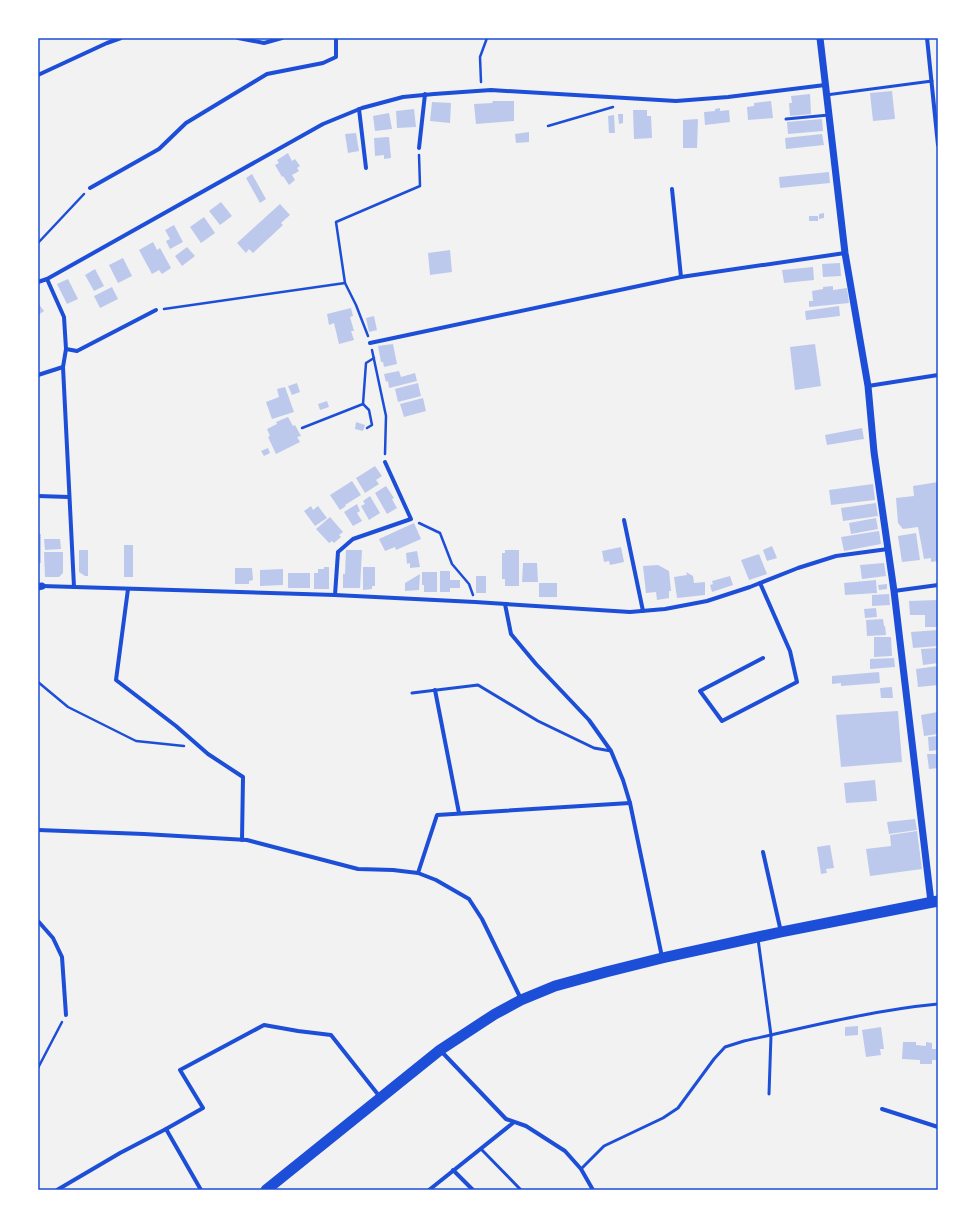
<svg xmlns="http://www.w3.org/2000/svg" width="976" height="1228" font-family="'PT Sans',sans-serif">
<rect width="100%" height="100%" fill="#f2f2f2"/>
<g fill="#bdc9ec">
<polygon points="892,91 895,119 873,121 870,93"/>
<polygon points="810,94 811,114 790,116 789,103 792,103 791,96"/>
<polygon points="493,101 514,101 514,121 476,124 474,104 492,103"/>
<polygon points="771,101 773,118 748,120 747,107 754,106 754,103"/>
<polygon points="432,102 451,103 450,123 430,121"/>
<polygon points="720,108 720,111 729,110 730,122 705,125 704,112 715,111 715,109"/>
<polygon points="414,109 416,127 397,128 396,111"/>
<polygon points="633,110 647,110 647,116 651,116 652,138 634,139"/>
<polygon points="389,113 392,129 375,131 373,116"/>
<polygon points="618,114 623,114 623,123 619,124"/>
<polygon points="614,115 615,133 609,133 608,116"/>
<polygon points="698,119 697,148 683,148 683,120"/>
<polygon points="822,119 823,131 788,134 787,122"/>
<polygon points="529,132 529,142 516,143 515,134"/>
<polygon points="356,133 359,151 348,153 345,134"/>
<polygon points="822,134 824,145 786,149 785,138"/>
<polygon points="389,137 391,158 384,159 384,155 375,156 374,138"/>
<polygon points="288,153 292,161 295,159 300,166 297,168 299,171 292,175 295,180 289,185 283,176 282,177 275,165 279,163 277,160"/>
<polygon points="829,172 830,183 780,188 779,177"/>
<polygon points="252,174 266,199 260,203 246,178"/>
<polygon points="221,202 232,216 220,225 209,211"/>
<polygon points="280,204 290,215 281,223 283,225 253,253 249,249 246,253 237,243"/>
<polygon points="824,213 824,218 819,219 819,214"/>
<rect x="809" y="216" width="9" height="5"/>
<polygon points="204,217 215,233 201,243 190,227"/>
<polygon points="174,225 183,242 170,249 166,241 170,239 165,230"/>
<polygon points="153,242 157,250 160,248 171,268 162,274 159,270 152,274 139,250"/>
<polygon points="187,247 195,256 182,266 175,256"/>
<polygon points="450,250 452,272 430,275 428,253"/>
<polygon points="123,258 132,276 118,283 109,265"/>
<polygon points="840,263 841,276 823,277 822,264"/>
<polygon points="813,267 814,280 784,283 782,270"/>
<polygon points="95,269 104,286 94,291 85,275"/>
<polygon points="68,279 78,299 67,304 57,284"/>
<polygon points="833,286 833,290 847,288 849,303 809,307 809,301 813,301 812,291 823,289 823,287"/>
<polygon points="112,287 118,299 100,308 94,296"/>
<polygon points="38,303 44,311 38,315"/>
<polygon points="839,306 840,316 806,320 805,311"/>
<polygon points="351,308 353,316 350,317 354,331 351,331 354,340 339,344 334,323 329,325 327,314"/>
<polygon points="374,316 377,330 369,332 366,318"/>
<polygon points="393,344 397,364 384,367 383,362 381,362 378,346"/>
<polygon points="815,344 821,386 795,390 790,347"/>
<polygon points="399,371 401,377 415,373 417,381 389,388 388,381 386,382 384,374"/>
<polygon points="297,383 300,392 292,395 288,386"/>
<polygon points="418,383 421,396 398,402 395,389"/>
<polygon points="285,387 294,412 272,419 266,402 279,397 277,389"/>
<polygon points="423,398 426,411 404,417 400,404"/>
<polygon points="327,401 329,407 320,410 318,404"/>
<polygon points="288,417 293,426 295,425 301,436 297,437 300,442 276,454 268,437 270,436 267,429 277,424 276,422"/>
<polygon points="356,422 365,425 363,431 355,429"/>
<polygon points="862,428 864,439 827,445 825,435"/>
<polygon points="268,448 270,453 264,456 261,451"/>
<polygon points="375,466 382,476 376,480 379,484 365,493 356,478"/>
<polygon points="352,481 361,495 345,505 346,506 340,510 330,495"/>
<polygon points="938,482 938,561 931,562 931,558 924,559 918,527 903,529 898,523 896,498 914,496 913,486"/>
<polygon points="873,484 875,500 831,505 829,490"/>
<polygon points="386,486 394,498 392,499 397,508 387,514 375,493"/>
<polygon points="370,496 380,513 369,520 361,506 365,504 363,501"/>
<polygon points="876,503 878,516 843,521 841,508"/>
<polygon points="357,504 360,511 357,513 362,521 353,526 344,512"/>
<polygon points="311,506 313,510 318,506 327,518 315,526 304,511"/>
<polygon points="330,517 343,532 339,535 341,537 334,543 332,541 329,543 316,529"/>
<polygon points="876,518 878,529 851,534 849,523"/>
<polygon points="414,523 421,539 396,550 395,547 385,551 379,539"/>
<polygon points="879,531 881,544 844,551 841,537"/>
<polygon points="916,533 920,560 902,562 898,536"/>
<rect x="38" y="534" width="3" height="29"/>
<polygon points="44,539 60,539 61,549 45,550"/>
<rect x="124" y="545" width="9" height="32"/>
<polygon points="772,546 777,558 767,561 763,550"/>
<polygon points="621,547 624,562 610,565 609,561 604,562 602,551"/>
<polygon points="79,550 88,550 88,576 85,576 79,572"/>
<polygon points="346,550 362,550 360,588 343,588 343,574 345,574"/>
<polygon points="505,550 519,550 519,586 505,586 505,579 502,579 502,553 505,553"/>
<polygon points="417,551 420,567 410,568 410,563 407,564 406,553"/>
<polygon points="44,552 63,552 63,573 59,577 45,577"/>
<polygon points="759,554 767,574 749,580 741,560"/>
<polygon points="523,563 537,563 538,582 522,582"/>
<polygon points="884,563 886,576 862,579 860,565"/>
<polygon points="658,565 669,571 671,591 669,591 669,598 657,600 656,592 646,593 643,566"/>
<polygon points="324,567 329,567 329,589 314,589 314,573 318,573 318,569 324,569"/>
<polygon points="363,567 375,567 375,586 372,586 372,589 363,590"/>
<polygon points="235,568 252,568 253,580 249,581 249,584 235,584"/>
<polygon points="283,569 283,585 260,586 260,570"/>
<polygon points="440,571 450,571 450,580 460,580 460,588 450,588 450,592 440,592"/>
<polygon points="422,572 437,572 437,592 424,592 424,585 422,585"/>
<polygon points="686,572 693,576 694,583 705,582 705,595 677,598 674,577 687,575"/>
<rect x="288" y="573" width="22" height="15"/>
<polygon points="420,574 419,590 405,591 405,583"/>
<rect x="476" y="576" width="10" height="17"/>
<polygon points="730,576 733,585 712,592 710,585 713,584 712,581"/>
<polygon points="876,580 877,593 845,595 844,583"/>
<rect x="539" y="583" width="18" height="14"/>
<polygon points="887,584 887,589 879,590 878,585"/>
<polygon points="889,594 890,605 872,606 872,595"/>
<polygon points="937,600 938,627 925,627 925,615 910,615 909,601"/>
<polygon points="876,608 877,617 865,618 864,609"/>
<polygon points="883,619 884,626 885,626 886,635 867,636 866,620"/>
<polygon points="938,630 938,646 913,648 911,632"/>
<polygon points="874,637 891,637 892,656 874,657"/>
<polygon points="938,648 938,663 923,665 921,649"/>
<polygon points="894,658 895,667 870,669 870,659"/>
<polygon points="938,666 938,685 918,687 916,669"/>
<polygon points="879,672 880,683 841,686 841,683 832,684 832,676"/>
<polygon points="892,687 893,698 881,698 880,688"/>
<polygon points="898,711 902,762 841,767 836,715"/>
<polygon points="938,712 938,734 924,736 921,715"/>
<polygon points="938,736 938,750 929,751 928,737"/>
<polygon points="927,754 938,754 938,768 929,769"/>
<polygon points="875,780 877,801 846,803 844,783"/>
<polygon points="915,819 917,830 889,834 887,822"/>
<polygon points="917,831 922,869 870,876 866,849 891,846 890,835"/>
<polygon points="830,845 834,868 826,869 827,873 821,874 817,847"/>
<polygon points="858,1026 858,1035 845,1036 845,1027"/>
<polygon points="881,1027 884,1049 880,1049 881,1055 866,1057 862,1030"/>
<polygon points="903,1042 916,1042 916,1045 926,1046 926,1042 932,1043 932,1049 936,1049 936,1060 932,1060 932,1064 920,1064 920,1060 902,1059"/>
</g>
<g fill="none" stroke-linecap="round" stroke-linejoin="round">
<g stroke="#1d4ed8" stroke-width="2.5">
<polyline points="481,82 480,57 487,38"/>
<polyline points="548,126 613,107"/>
<polyline points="38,243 84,194"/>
<polyline points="164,309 345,283"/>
<polyline points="368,336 356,305 345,283 336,222 420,186 419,155"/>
<polyline points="372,350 386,416 385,454"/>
<polyline points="363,404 369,410 372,425 367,428"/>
<polyline points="302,428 363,404 366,363 374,358"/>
<polyline points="419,523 440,533 452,564 469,584 473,595"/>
<polyline points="38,682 68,707 136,741 184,746"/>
<polyline points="38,1068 62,1022"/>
</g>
<g stroke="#1d4ed8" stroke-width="3">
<polyline points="826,95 932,81"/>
<polyline points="786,119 829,115"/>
<polyline points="412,693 478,685 538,721 594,748 611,751"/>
<polyline points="758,939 771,1035 769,1094"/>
<polyline points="481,1149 521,1190"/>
<path d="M581 1169 604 1146 663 1118 678 1108 714 1059 725 1047 744 1041C807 1027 874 1010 938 1004"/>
</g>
<g stroke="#1d4ed8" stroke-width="4">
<polyline points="238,38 264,43 282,38"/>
<polyline points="927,38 938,145"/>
<polyline points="38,75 107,43 121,38"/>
<polyline points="359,109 366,168"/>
<polyline points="419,148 425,94"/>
<polyline points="90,188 159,149 186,123 267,74 323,63 336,57 336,38"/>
<polyline points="672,189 681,277"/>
<polyline points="47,279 64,317 66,349 63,367 74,587"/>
<polyline points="38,282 47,279 323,124 362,108 403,97 434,94 491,90 676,101 728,97 825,85"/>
<polyline points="370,343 681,277 845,253"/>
<polyline points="66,349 77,351 156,310"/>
<polyline points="38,375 63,367"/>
<polyline points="868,386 938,375"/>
<polyline points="38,496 69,497"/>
<polyline points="624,520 643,611"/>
<polyline points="760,583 790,651 797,682 722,721 700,691 763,658"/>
<polyline points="42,586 335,595 475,602 630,612 665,609 707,601 750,587 798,568 836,556 888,549"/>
<polyline points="128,589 116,680 176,726 208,754 243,777 242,840"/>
<polyline points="894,591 938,585"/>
<polyline points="335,595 338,552 353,539 411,519 385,462"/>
<polyline points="505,604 511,634 536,664 589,720 611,751 623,780 630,803 662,957"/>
<polyline points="435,690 459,813"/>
<polyline points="38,830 144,834 247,840 358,869 393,870 418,873 436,880 469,899 482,919 521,999"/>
<polyline points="763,852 781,932"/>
<polyline points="418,873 437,815 630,803"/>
<polyline points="38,921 53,938 62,957 66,1015"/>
<polyline points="440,1050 506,1119 526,1126 565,1151 581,1169 593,1190"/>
<polyline points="882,1109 938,1127"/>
<polyline points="166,1129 203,1108 180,1070 264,1025 298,1031 331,1035 380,1097"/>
<polyline points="453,1170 473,1190"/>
<polyline points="57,1190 120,1153 166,1129 201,1190"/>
<polyline points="429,1190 513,1123"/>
</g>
<g stroke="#1d4ed8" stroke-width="7">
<polyline points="820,38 845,253 868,386 874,452 894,591 931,902"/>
<polyline points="38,587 42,586"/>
</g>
<polyline stroke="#1d4ed8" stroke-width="11" points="266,1190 440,1050 495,1014 521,1000 555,986 606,972 662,958 781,932 938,901"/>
</g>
<rect width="976" height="1228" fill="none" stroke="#ffffff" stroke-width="78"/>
<rect x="39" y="39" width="898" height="1150" fill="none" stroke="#1d4ed8" stroke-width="1.5"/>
</svg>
